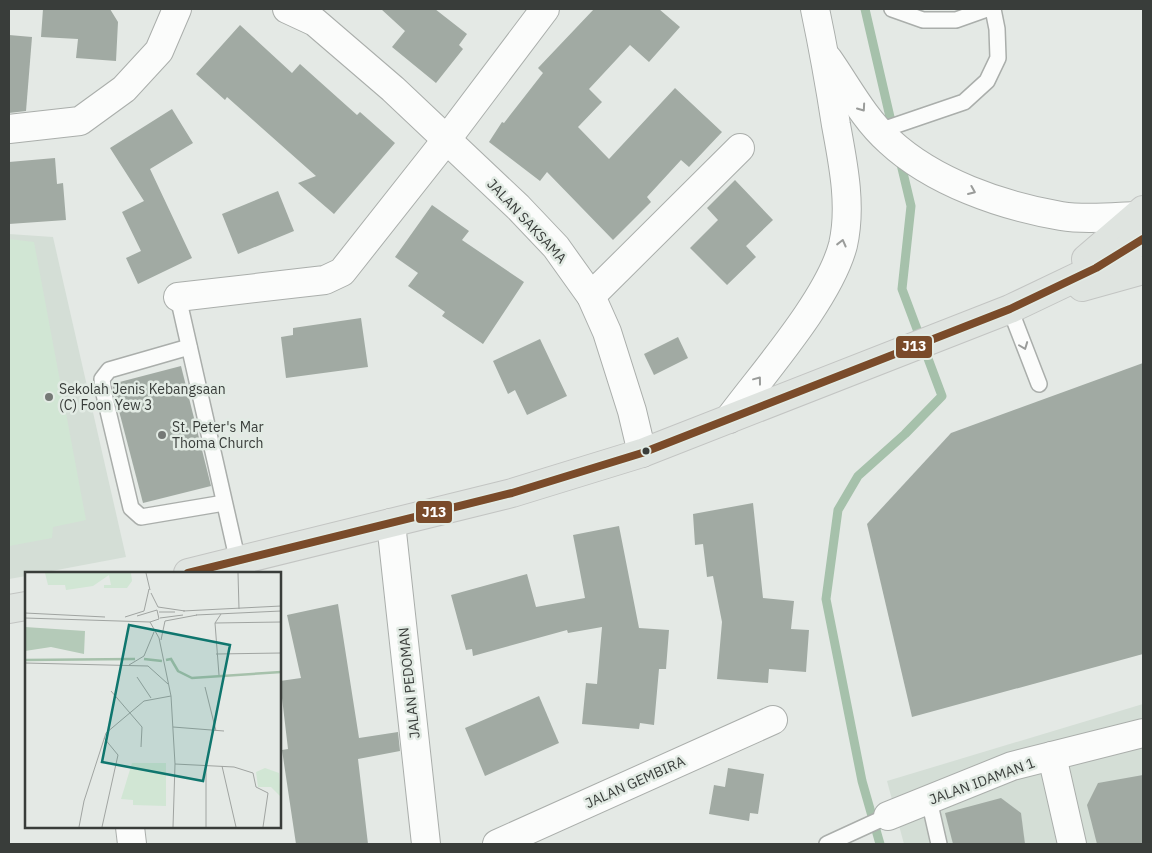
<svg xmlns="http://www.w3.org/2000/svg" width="1152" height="853" font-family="'IBM Plex Sans',sans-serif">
<rect width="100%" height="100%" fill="#e4e9e5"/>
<g fill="#d4ded6">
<polygon points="9,234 53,237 126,557 41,573 26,573 26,576 9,579"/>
<polygon points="1143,704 1143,844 904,844 887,781"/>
</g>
<polygon fill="#d1e6d4" points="9,239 34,242 86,520 53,527 52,538 9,546"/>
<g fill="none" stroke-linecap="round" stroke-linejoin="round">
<g stroke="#a6c1ab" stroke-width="9">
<polyline points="865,9 893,130"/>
<polyline points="880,844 862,781 826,599 838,510 858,476 905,434 942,396 902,289 911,206 900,160"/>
</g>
</g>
<g fill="#a1aaa3">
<polygon points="43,9 110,9 118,22 116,61 76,58 78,39 41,37"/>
<polygon points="381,9 435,9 467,34 459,45 463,49 436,83 392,47 405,31"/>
<polygon points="594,9 659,9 680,27 649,62 630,45 589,89 602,102 578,127 609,159 675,88 722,132 689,167 681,160 647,197 651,202 613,240 547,172 540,181 489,142 502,122 504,123 543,73 538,68"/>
<polygon points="240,25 292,73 300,64 357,115 360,112 395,143 334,214 298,183 316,176 227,97 225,100 196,74"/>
<polygon points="9,35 32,37 26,111 9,113"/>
<polygon points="172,109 193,143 150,169 192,258 138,284 126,258 141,251 122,212 144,201 110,148"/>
<polygon points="55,158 57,184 63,183 66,220 9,224 9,162"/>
<polygon points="735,180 773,220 746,246 756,257 727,285 690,248 718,220 707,208"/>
<polygon points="278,191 294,231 238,254 222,214"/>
<polygon points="432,205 469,231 462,240 524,282 483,344 442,316 445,312 408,286 418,273 395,257"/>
<polygon points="361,318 368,367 286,378 281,337 293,335 293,328"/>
<polygon points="678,337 688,358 654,375 644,354"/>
<polygon points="540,339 567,396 527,415 515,390 508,394 493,361"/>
<polygon points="1143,363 1143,654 912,717 867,524 951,433"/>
<polygon points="181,366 211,486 143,503 112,384"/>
<polygon points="753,503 763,598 794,601 791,629 809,630 806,672 769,669 768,683 717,679 722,622 713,576 707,577 703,544 695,545 693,514"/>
<polygon points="619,526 639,628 669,630 666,669 659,669 654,725 640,723 639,729 582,724 586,683 597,684 602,627 568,633 567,630 473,656 472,649 466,650 451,595 527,574 536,607 585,598 573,535"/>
<polygon points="338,604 359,738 398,732 400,751 358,759 368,844 296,844 282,750 288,749 280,681 301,678 287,615"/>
<polygon points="539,696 559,743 485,776 465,728"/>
<polygon points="728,768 764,774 758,814 750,813 749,821 709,814 714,785 725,787"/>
<polygon points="1143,775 1143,844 1097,844 1087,805 1098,783"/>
<polygon points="1001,798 1021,813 1025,844 953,844 945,813"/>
</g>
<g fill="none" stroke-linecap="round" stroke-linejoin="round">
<g stroke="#aaaeab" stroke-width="18">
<g id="lane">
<polyline points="892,9 923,20 956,20 987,9"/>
<polyline points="879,131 964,102 987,81 998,58 997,29 993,9"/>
<polyline points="178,297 238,562"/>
<polyline points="1010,309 1039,384"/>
<polyline points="189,347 109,370 102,379 104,394 131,508 141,517 224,503"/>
<polyline points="929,800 939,844"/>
<polyline points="827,844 888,816"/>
</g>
</g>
<g stroke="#aaaeab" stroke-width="30">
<g id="street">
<polyline points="287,9 315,22 393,89 518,207 556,247 591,296 607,332 632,411 642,453"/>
<path d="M828 59C847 86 864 119 889 141 933 182 1002 206 1061 216 1085 220 1112 217 1137 216"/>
<polyline points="9,129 80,121 124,89 159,51 177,9"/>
<polyline points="591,296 740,148"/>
<polyline points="178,297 325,280 342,272 447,139 545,9"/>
<path d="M729 419C763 373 829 299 843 245 852 206 843 163 836 125 830 86 823 47 815 9"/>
<polyline points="391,523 426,844"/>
<polyline points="1052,756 1072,844"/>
<polyline points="888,816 1012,766 1143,733"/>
<polyline points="130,827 132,844"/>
<polyline points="497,844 773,720"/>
</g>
</g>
<g stroke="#c3c5c3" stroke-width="30">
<g id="primary">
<polyline points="1086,259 1143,210"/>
<polyline points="1082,287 1143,270"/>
<polyline points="188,573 512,493 642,453 1010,309 1096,268 1143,239"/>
<polyline points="9,609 26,606"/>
</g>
</g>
<use href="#lane" stroke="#fbfcfb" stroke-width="15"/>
<use href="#street" stroke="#fbfcfb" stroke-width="28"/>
<use href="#primary" stroke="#dfe4e0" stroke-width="28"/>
<g stroke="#e2ebe4" stroke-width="11">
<polyline id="bus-1" points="188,573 512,493 642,453 1010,309 1096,268 1143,239"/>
</g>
<use href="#bus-1" stroke="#7a4b2a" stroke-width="8"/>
</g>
<defs><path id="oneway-chevron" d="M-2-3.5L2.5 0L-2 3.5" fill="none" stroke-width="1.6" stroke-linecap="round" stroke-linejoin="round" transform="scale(1.25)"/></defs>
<g stroke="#9a9c9a">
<use href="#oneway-chevron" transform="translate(862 108) rotate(55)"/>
<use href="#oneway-chevron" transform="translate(972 191) rotate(23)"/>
<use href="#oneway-chevron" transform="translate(842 243) rotate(-76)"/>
<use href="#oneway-chevron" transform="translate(1024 346) rotate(69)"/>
<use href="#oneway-chevron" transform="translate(758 380) rotate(-53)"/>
</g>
<g fill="#757976" stroke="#e2ebe4" stroke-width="2">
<circle cx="49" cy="397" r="5"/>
<circle cx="162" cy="435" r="5"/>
</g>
<circle fill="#393d3a" stroke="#e2ebe4" stroke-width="2" cx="646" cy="451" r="4.5"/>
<g text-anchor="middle" stroke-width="5" stroke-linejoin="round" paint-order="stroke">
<g font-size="14" fill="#393d3a" stroke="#e2ebe4">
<text transform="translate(527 221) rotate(47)" y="5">JALAN SAKSAMA</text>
<text transform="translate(409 683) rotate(-96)" y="5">JALAN PEDOMAN</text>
<text transform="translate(982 781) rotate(-20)" y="5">JALAN IDAMAN 1</text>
<text transform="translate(635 782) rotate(-24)" y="5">JALAN GEMBIRA</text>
</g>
<g font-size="14" fill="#393d3a" stroke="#e2ebe4" text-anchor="start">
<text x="59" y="394">Sekolah Jenis Kebangsaan<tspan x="59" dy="16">(C) Foon Yew 3</tspan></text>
<text x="172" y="432">St. Peter's Mar<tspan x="172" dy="16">Thoma Church</tspan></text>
</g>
</g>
<g transform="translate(25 572)">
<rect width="256" height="256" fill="#e4e9e5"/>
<path d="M20 1H106L107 9 102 16H79V13H86L84 3 68 14 41 18 40 13H23ZM107 191H141V234L108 233V228L96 227ZM240 196 254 201 256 225 246 215H233L231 200Z" fill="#d1e6d4"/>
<path d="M0 55 60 59 59 82 26 75 0 79Z" fill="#b4cab8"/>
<path fill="none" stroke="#a6c1ab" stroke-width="2.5" d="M119 87 137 89M0 88 110 87M141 88 146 87 153 99 167 106 256 100"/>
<path fill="none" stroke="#a0a4a1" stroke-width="1" d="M121 1 125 18M213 1 214 37M126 21 133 35 160 39M158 39 256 34M134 40H150M0 41 80 45M171 43 256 39M112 44 132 38 134 47 125 50M100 45 119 39 124 17M0 46 125 50 134 66 146 124 150 192 148 255M135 46 158 43M190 51 256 50M136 68 140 49 172 43M191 82 256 81M0 91 123 94 143 112M104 93 119 84 129 60M194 103 190 51 196 42M112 105 126 126M180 115 191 159M86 119 117 155 116 175M148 155 199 159M150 192 209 195 228 201 231 215 243 221 238 255M197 194 211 255M54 255 59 229 81 161 119 129 146 124M77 255 93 183 79 166M181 255V193"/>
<path fill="#0f766e" fill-opacity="0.15" stroke="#0f766e" stroke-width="2.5" d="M104 53 205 73 178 209 77 190Z"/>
<rect width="256" height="256" fill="none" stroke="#393d3a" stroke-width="2.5"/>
</g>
<g stroke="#e2ebe4" stroke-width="2">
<rect x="895" y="335" width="38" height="24" rx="5" fill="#7a4b2a"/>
<rect x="415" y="500" width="38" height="24" rx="5" fill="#7a4b2a"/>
</g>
<g font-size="14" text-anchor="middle" font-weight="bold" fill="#fff">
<text x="914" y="351">J13</text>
<text x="434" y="517">J13</text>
</g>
<rect width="1152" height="853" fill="none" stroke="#393d3a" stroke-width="20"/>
</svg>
